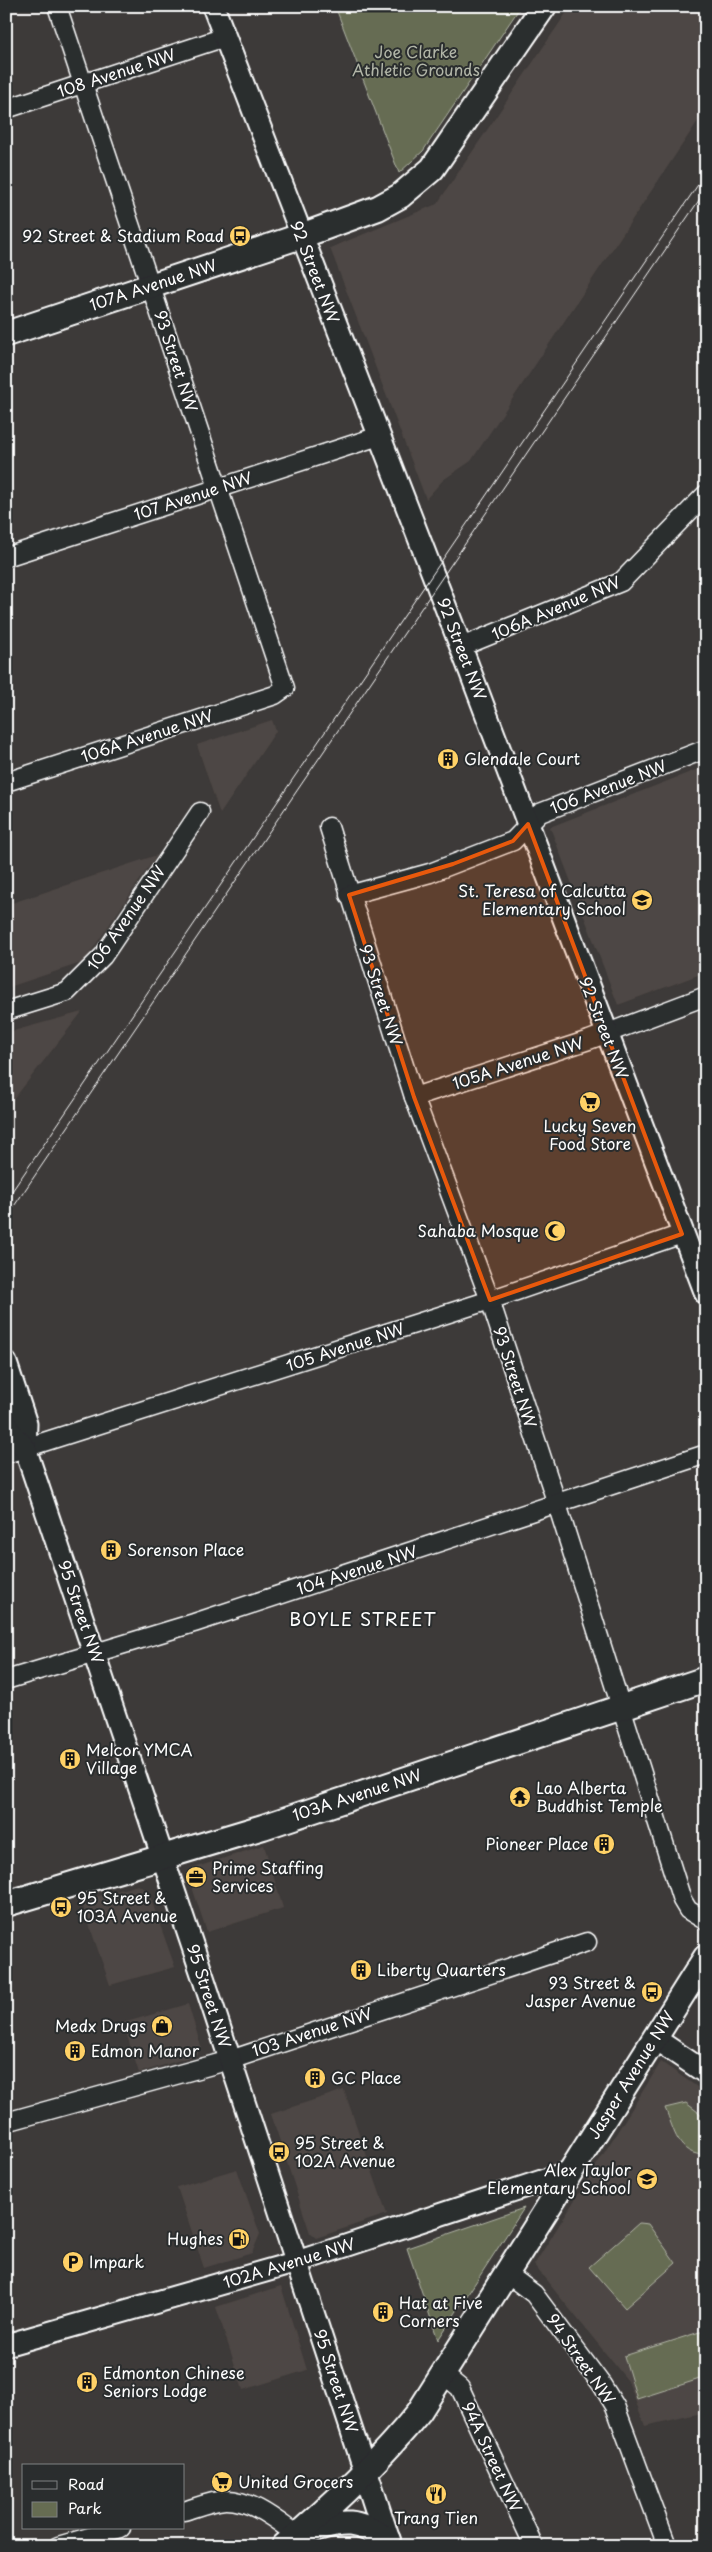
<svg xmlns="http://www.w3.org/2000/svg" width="712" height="2552" font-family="'Playpen Sans',sans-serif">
<rect width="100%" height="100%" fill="#3d3a39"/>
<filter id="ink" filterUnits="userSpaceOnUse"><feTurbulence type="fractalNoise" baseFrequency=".02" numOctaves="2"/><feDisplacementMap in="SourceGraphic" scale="10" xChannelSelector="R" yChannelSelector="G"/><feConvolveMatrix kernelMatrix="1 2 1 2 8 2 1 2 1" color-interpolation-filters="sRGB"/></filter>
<g filter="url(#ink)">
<g fill="#4e4744">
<polygon points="571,6 706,6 706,109 471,461 443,480 426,499 330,248 437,204"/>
<polygon points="272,720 276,731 220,814 197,745"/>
<polygon points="706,766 706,972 618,1005 550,827"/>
<polygon points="157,855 84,962 6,988 6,905"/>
<polygon points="82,1012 6,1109 6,1033"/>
<polygon points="264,1845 283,1908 207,1932 188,1875 191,1869"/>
<polygon points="138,1885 148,1891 175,1967 110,1985 81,1901"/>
<polygon points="188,2004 201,2046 196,2055 139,2073 123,2023"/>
<polygon points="661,2062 706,2093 706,2412 645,2426 628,2381 534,2265"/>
<polygon points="344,2090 387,2214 316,2238 310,2233 271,2114"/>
<polygon points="237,2169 260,2234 252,2253 204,2268 177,2187"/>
<polygon points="281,2286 307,2370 243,2390 216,2307"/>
</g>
<g fill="#666c52" stroke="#b2b6a8">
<polygon points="335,6 521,6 423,151 399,173"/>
<path d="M686 2103 706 2118V2155C677 2155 675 2131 665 2108Z"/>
<polygon points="524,2208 438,2340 407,2248"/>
<polygon points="639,2223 648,2224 676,2263 625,2308 589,2267"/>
<polygon points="706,2330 706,2377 637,2399 624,2356"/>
</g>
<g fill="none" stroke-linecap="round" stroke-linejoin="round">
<g stroke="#fff" stroke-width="21">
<g id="minor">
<polyline points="6,109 225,37"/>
<polyline points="6,557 379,436"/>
<polyline points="461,647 621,582 706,494"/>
<polyline points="6,782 275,695 285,688 57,6"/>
<polyline points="329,827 414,1097 490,1300 557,1504 682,1900 688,1910 706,1921"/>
<polyline points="349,895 430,873 513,841 540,813 706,749"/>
<polyline points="6,1011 67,992 103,956 200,812"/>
<polyline points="414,1097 589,1040 706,996"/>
<polyline points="6,1454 490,1300 682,1234"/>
<polyline points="6,1680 194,1623 706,1454"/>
<polyline points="6,2122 230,2060 587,1942"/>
<polyline points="506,2273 534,2294 602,2385 615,2406 666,2543"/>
<polyline points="443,2374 460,2388 534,2546"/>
<path d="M184 2511C197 2507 211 2501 225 2500 251 2499 277 2521 297 2535"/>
<polyline points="58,2546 121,2528"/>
</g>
</g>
<g stroke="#fff" stroke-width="25">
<g id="tertiary">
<polyline points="213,6 448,613 706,1294"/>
<polyline points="6,1363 26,1424 25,1448"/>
<polyline points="6,1422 8,1429 25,1448 203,1977 365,2471"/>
<polyline points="654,2038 706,2073"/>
<polyline points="6,2345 297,2262 569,2172"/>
</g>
</g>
<g stroke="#fff" stroke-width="28">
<g id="secondary">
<polyline points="6,334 301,236 378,208 400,196 432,169 544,6"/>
<polyline points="6,1904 263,1827 706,1679"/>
<polyline points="365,2471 389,2545"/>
<path d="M303 2533C343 2522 351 2516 388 2540"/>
<path d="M284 2546C333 2505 379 2461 419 2412L706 1957"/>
</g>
</g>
<use href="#minor" stroke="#2a2d2e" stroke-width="18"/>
<use href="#tertiary" stroke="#2a2d2e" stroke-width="21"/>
<use href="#secondary" stroke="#2a2d2e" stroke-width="24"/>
<g stroke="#fff" stroke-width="1">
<polyline points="6,1200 706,173"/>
<polyline points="6,1218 706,190"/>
</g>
</g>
</g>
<path fill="#e8590c" fill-opacity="0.2" stroke="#e8590c" stroke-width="4" stroke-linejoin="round" d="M528 824 682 1234 490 1300 414 1097 349 895 453 864 513 841Z"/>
<defs>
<g id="bus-disc" transform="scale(1.125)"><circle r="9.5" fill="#ffd166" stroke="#2a2d2e"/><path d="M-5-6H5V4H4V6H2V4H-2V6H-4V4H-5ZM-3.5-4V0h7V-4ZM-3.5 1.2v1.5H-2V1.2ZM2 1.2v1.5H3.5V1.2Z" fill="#111"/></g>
<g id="building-disc" transform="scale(1.125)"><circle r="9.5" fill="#ffd166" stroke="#2a2d2e"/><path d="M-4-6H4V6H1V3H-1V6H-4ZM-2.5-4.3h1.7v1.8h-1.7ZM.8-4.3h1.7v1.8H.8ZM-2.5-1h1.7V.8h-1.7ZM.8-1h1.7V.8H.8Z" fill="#111"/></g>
<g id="school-disc" transform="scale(1.125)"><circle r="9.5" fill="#ffd166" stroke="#2a2d2e"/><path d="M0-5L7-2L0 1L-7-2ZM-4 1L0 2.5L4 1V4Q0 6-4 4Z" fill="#111"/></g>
<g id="supermarket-disc" transform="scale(1.125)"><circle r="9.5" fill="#ffd166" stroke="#2a2d2e"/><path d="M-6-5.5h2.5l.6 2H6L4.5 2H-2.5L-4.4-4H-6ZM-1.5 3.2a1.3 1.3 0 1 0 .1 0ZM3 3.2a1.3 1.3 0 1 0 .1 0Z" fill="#111"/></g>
<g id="mosque-disc" transform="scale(1.125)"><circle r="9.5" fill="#ffd166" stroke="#2a2d2e"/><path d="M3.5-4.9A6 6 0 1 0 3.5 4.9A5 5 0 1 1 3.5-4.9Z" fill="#111"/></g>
<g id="temple-disc" transform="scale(1.125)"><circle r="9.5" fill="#ffd166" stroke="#2a2d2e"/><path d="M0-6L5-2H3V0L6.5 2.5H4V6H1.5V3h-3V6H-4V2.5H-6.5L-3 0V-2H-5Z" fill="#111"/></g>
<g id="office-disc" transform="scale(1.125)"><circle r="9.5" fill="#ffd166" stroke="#2a2d2e"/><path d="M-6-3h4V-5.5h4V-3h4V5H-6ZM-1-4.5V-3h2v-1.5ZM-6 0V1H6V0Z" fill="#111"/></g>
<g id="shop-disc" transform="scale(1.125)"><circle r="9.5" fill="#ffd166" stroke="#2a2d2e"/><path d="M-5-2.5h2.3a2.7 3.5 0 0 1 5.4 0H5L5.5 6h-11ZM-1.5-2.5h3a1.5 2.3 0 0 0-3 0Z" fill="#111"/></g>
<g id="fuel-disc" transform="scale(1.125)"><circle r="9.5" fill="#ffd166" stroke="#2a2d2e"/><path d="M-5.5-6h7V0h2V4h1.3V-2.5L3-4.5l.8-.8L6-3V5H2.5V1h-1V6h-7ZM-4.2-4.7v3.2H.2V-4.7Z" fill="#111"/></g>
<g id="parking-disc" transform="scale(1.125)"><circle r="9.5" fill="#ffd166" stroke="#2a2d2e"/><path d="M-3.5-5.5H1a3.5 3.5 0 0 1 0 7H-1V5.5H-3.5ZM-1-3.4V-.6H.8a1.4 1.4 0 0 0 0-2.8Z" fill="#111"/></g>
<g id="restaurant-disc" transform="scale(1.125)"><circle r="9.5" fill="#ffd166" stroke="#2a2d2e"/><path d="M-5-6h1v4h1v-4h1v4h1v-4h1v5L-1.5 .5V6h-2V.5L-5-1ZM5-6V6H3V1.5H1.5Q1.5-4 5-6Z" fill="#111"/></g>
</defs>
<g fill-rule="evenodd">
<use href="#bus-disc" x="240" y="236"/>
<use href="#building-disc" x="448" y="759"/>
<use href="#school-disc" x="642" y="900"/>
<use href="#supermarket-disc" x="590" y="1102"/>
<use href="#mosque-disc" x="555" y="1231"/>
<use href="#building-disc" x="111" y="1550"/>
<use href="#building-disc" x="70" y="1759"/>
<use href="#temple-disc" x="520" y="1797"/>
<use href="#building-disc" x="604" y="1844"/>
<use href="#office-disc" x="196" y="1877"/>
<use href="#bus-disc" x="61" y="1907"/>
<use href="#building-disc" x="361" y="1970"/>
<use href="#bus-disc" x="652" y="1992"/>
<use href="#shop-disc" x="162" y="2026"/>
<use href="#building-disc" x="75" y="2051"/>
<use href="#building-disc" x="315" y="2078"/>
<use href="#bus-disc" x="279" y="2152"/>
<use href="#school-disc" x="647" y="2179"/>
<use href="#fuel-disc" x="239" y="2239"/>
<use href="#parking-disc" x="73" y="2262"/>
<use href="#building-disc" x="383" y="2312"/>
<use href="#building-disc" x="87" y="2382"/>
<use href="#supermarket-disc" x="222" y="2482"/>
<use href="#restaurant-disc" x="436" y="2494"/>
</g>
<g text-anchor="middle" stroke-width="4" stroke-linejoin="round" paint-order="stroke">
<g font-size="16" fill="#b2b6a8" stroke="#2a2d2e">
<text x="416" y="58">Joe Clarke<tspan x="416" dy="18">Athletic Grounds</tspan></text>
</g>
<g font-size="16" fill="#fff" stroke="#2a2d2e">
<text transform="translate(116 73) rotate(-18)" y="6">108 Avenue NW</text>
<text transform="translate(315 272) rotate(69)" y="6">92 Street NW</text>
<text transform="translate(153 285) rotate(-18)" y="6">107A Avenue NW</text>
<text transform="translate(176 361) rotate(72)" y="6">93 Street NW</text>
<text transform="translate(193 496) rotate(-18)" y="6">107 Avenue NW</text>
<text transform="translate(556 608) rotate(-23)" y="6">106A Avenue NW</text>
<text transform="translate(462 649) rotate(69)" y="6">92 Street NW</text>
<text transform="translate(147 736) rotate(-18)" y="6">106A Avenue NW</text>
<text transform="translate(608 787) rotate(-21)" y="6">106 Avenue NW</text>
<text transform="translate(126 918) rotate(-55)" y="6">106 Avenue NW</text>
<text transform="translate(381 995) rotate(72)" y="6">93 Street NW</text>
<text transform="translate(604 1028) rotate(69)" y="6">92 Street NW</text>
<text transform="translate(518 1063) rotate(-18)" y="6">105A Avenue NW</text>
<text transform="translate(345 1347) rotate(-18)" y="6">105 Avenue NW</text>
<text transform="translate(515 1377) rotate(72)" y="6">93 Street NW</text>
<text transform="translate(357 1570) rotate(-18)" y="6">104 Avenue NW</text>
<text transform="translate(81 1612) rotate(71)" y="6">95 Street NW</text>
<text transform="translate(357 1795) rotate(-18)" y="6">103A Avenue NW</text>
<text transform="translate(209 1996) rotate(72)" y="6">95 Street NW</text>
<text transform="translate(312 2032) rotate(-18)" y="6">103 Avenue NW</text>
<text transform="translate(631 2075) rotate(-58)" y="6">Jasper Avenue NW</text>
<text transform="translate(289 2263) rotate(-17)" y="6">102A Avenue NW</text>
<text transform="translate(581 2359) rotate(55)" y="6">94 Street NW</text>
<text transform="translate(336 2381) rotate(72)" y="6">95 Street NW</text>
<text transform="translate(492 2457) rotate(65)" y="6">94A Street NW</text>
</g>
<g font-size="16" fill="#fff" stroke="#2a2d2e" text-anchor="start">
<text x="224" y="242" text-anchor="end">92 Street &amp; Stadium Road</text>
<text x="464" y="765">Glendale Court</text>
<text x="626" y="897" text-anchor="end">St. Teresa of Calcutta<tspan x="626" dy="18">Elementary School</tspan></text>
<text x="590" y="1132" text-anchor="middle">Lucky Seven<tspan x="590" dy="18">Food Store</tspan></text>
<text x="539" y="1237" text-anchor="end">Sahaba Mosque</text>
<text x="127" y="1556">Sorenson Place</text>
<text x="86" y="1756">Melcor YMCA<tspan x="86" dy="18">Village</tspan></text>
<text x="536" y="1794">Lao Alberta<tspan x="536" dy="18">Buddhist Temple</tspan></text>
<text x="588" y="1850" text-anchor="end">Pioneer Place</text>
<text x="212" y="1874">Prime Staffing<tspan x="212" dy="18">Services</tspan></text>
<text x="77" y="1904">95 Street &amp;<tspan x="77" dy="18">103A Avenue</tspan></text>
<text x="377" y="1976">Liberty Quarters</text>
<text x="636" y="1989" text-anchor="end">93 Street &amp;<tspan x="636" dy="18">Jasper Avenue</tspan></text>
<text x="146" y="2032" text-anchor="end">Medx Drugs</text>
<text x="91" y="2057">Edmon Manor</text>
<text x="331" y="2084">GC Place</text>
<text x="295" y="2149">95 Street &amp;<tspan x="295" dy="18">102A Avenue</tspan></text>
<text x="631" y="2176" text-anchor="end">Alex Taylor<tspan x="631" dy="18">Elementary School</tspan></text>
<text x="223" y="2245" text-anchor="end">Hughes</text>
<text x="89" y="2268">Impark</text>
<text x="399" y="2309">Hat at Five<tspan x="399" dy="18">Corners</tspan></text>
<text x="103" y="2379">Edmonton Chinese<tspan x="103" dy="18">Seniors Lodge</tspan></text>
<text x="238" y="2488">United Grocers</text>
<text x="436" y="2524" text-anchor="middle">Trang Tien</text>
</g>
<g font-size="18" letter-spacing="1" fill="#fff" stroke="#2a2d2e">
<text x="363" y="1626">BOYLE STREET</text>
</g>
</g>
<rect width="712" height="2552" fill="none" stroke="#2a2d2e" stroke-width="25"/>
<rect x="12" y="12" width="687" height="2527" fill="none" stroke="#fff" stroke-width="2" filter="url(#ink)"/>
<rect x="22" y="2464" width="162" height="65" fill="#2a2d2e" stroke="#7f8182"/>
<rect x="32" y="2481" width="25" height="8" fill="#2a2d2e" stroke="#7f8182"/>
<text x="68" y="2490" font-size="15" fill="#ffffff">Road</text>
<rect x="32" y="2502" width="25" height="15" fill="#666c52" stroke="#7f8182"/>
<text x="68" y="2514" font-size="15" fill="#ffffff">Park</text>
</svg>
